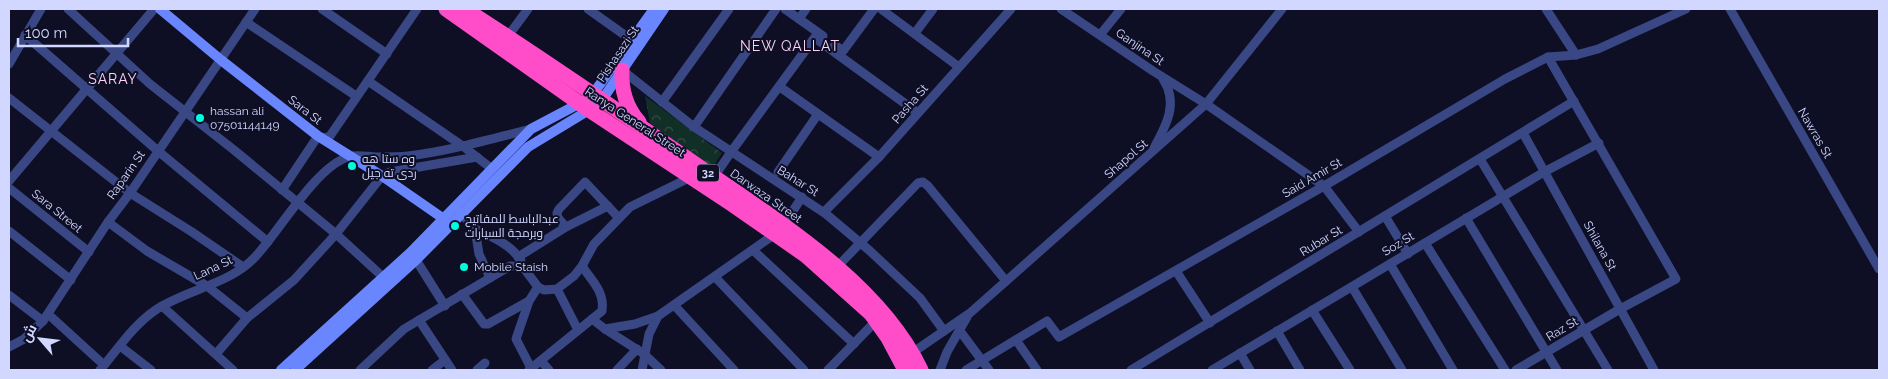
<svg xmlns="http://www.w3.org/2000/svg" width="1888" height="379" font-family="Raleway,Cairo,sans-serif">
<defs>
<pattern id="park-crowns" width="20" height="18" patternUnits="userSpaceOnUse" patternTransform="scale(1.25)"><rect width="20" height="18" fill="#112f27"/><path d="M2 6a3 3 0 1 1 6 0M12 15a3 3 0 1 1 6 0" fill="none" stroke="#334c47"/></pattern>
</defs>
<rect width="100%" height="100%" fill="#0e0f25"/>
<polygon fill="url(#park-crowns)" points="645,96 722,153 712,168 650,123"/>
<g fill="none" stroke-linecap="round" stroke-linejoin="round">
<g stroke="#394784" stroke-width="9">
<polyline points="68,9 150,84 234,150 336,234 383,277"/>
<polyline points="322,9 387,54"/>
<polyline points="588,9 633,41"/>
<polyline points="785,9 823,36"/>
<polyline points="881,9 959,67"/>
<polyline points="1061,9 1153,71 1206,104 1324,186 1359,232"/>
<polyline points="1546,9 1576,55"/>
<polyline points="1730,9 1879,269"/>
<polyline points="799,19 806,9"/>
<polyline points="246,22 356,96"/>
<polyline points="915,33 933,9"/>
<polyline points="25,35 158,151 268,242"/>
<polyline points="1100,35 1121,9"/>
<polyline points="508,36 528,9"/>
<polyline points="815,38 918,113"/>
<polyline points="835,45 843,51 874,9"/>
<polyline points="9,64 41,9"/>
<polyline points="622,70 694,127 826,214 870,251 920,298 944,331"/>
<polyline points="368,81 464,147 492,169"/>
<polyline points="780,87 879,157"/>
<polyline points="9,98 130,193 192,232 243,267"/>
<polyline points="662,102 729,9"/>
<polyline points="694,127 776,9"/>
<polyline points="1523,133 1654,370"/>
<path d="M1154 148C1166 126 1179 103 1163 79"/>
<polyline points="1480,159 1608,370"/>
<polyline points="778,172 818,114"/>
<polyline points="714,177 731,152 818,33"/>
<polyline points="9,181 154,9"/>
<polyline points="9,188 89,252"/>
<polyline points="282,190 318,136 325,138 330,136 417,9"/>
<polyline points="824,212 879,157 1011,9"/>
<polyline points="461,213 475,229 479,254 490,278"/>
<polyline points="1385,216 1408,254"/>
<polyline points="1466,218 1557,370"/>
<polyline points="108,222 147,251 207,286 247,318"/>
<polyline points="783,226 802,197"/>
<polyline points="566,227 558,218 557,213 559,209 585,182 618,217"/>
<path d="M475 229C491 236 512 245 521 261"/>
<polyline points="9,231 71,280"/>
<polyline points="1425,243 1505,370"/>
<polyline points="753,250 854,344"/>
<polyline points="413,255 445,306"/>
<polyline points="518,257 566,227 608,206"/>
<polyline points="1390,264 1453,370"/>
<polyline points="837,267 918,183 923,182 928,186 1006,281"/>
<polyline points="1176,271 1210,323"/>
<polyline points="715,277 804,370"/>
<polyline points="1352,287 1402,370"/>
<polyline points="557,289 578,330"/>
<polyline points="462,294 484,324 488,324 529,301"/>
<polyline points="9,295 43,321"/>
<polyline points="674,305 734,370"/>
<polyline points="162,306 233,370"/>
<polyline points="1312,310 1350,370"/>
<polyline points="48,314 104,365"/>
<polyline points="592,319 605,329 644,354 661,370"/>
<polyline points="419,320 452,370"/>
<polyline points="605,329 635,324 658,316"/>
<polyline points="960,331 989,370"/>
<polyline points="1277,331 1300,370"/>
<polyline points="1016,340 1037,370"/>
<polyline points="120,346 151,370"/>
<polyline points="9,347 24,339 43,321 108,222 130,193 255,9"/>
<polyline points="912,353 970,313 1206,104 1282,9"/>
<polyline points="1240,353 1250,370"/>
<polyline points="216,354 247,318 294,280 336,234 382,176 390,172 477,157"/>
<polyline points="541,361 549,370"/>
<polyline points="531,368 516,339 529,301 538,287"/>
<path d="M100 370C118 349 133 325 157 309 188 289 231 284 256 256 280 230 316 167 348 157 357 154 368 157 378 157 388 157 398 157 408 156 450 151 490 139 531 129"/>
<polyline points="360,370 404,329 510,266 523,267 538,287 544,290 557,289 574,276 582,266 594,244 630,207 691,177"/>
<polyline points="432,370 445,360"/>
<polyline points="477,370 485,363"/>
<path d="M529 370 602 311C605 292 592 281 582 266"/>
<polyline points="617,370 637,349"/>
<polyline points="642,370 649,334 658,316 775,234"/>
<polyline points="828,370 876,321"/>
<polyline points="940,370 947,352 967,317"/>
<polyline points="966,370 1047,321 1059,337 1324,186 1505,79 1548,57 1576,55 1598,49 1686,9"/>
<polyline points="1131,370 1574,101"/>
<polyline points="1212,370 1544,172 1599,143"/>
<polyline points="1516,370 1620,309 1676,279 1548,57"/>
</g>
<g stroke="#6986ff" stroke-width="10">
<polyline points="160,9 221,60 318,136 382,176 444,219"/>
<polyline points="281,370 411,252 531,129 584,101 593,94 654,9"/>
<polyline points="295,370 416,260 528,147 589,110 602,100 664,9"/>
</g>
<g stroke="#ff4dca" stroke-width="15">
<polyline points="446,9 589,110 733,205 805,255 871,314 888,338 905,370"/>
<path d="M465 9C540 57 614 108 688 159 768 215 878 279 921 370"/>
<path d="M622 70C621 89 626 107 639 122"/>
</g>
</g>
<g fill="#00fdde" stroke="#0e0f25" stroke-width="2">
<circle cx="200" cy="118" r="5"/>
<circle cx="352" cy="166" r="5"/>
<circle cx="455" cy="226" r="5"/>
<circle cx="464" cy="267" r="5"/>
</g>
<g text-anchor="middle" stroke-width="4" stroke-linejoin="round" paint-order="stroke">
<rect fill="#0e0f25" stroke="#979bbe" stroke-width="1" x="697" y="164.5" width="22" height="17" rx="4"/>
<g font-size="11" font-weight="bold" fill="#d2d7ff">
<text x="708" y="177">32</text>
</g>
<g font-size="12" fill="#d2d7ff" stroke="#0e0f25">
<text transform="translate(1140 47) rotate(34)" y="4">Ganjina St</text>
<text transform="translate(618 54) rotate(-56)" y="4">Pishasazi St</text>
<text transform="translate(910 104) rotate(-49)" y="4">Pasha St</text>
<text transform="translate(305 110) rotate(38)" y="4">Sara St</text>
<text transform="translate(635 122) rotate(33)" y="4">Ranya General Street</text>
<text transform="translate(1815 133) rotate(60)" y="4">Nawras St</text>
<text transform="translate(1126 159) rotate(-41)" y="4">Shapol St</text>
<text transform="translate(126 175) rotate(-55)" y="4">Raparin St</text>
<text transform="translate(1312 178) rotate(-30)" y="4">Said Amir St</text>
<text transform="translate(798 181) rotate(32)" y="4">Bahar St</text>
<text transform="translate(766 196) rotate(35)" y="4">Darwaza Street</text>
<text transform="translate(57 211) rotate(39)" y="4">Sara Street</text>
<text transform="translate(1321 241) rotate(-31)" y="4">Rubar St</text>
<text transform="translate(1398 244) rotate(-31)" y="4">Soz St</text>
<text transform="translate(1600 246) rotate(61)" y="4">Shilana St</text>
<text transform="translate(213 268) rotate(-25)" y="4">Lana St</text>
<text transform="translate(1562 329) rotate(-31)" y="4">Raz St</text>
</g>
<g font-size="12" fill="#d2d7ff" stroke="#0e0f25" text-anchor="start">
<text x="210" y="115">hassan ali<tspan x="210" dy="14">07501144149</tspan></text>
<text x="362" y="163">وه ستا هه<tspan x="362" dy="14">ردى ته جيل</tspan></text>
<text x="465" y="223">عبدالباسط للمفاتيح<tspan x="465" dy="14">وبرمجة السيارات</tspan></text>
<text x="474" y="271">Mobile Staish</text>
</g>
<g font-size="14" letter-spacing="1" fill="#ffd4f9" stroke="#0e0f25">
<text x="790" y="51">NEW QALLAT</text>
<text x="113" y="84">SARAY</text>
</g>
</g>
<rect width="1888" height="379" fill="none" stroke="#d2d7ff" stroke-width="20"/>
<g transform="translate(40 339) rotate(298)" stroke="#0e0f25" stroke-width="4" paint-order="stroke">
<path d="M0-4L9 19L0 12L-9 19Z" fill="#d2d7ff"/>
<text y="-8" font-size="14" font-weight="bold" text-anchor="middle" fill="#d2d7ff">ش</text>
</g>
<path d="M18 38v8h110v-8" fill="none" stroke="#d2d7ff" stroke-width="2.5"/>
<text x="25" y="38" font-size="15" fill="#d2d7ff" stroke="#0e0f25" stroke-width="4" paint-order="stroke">100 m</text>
</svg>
